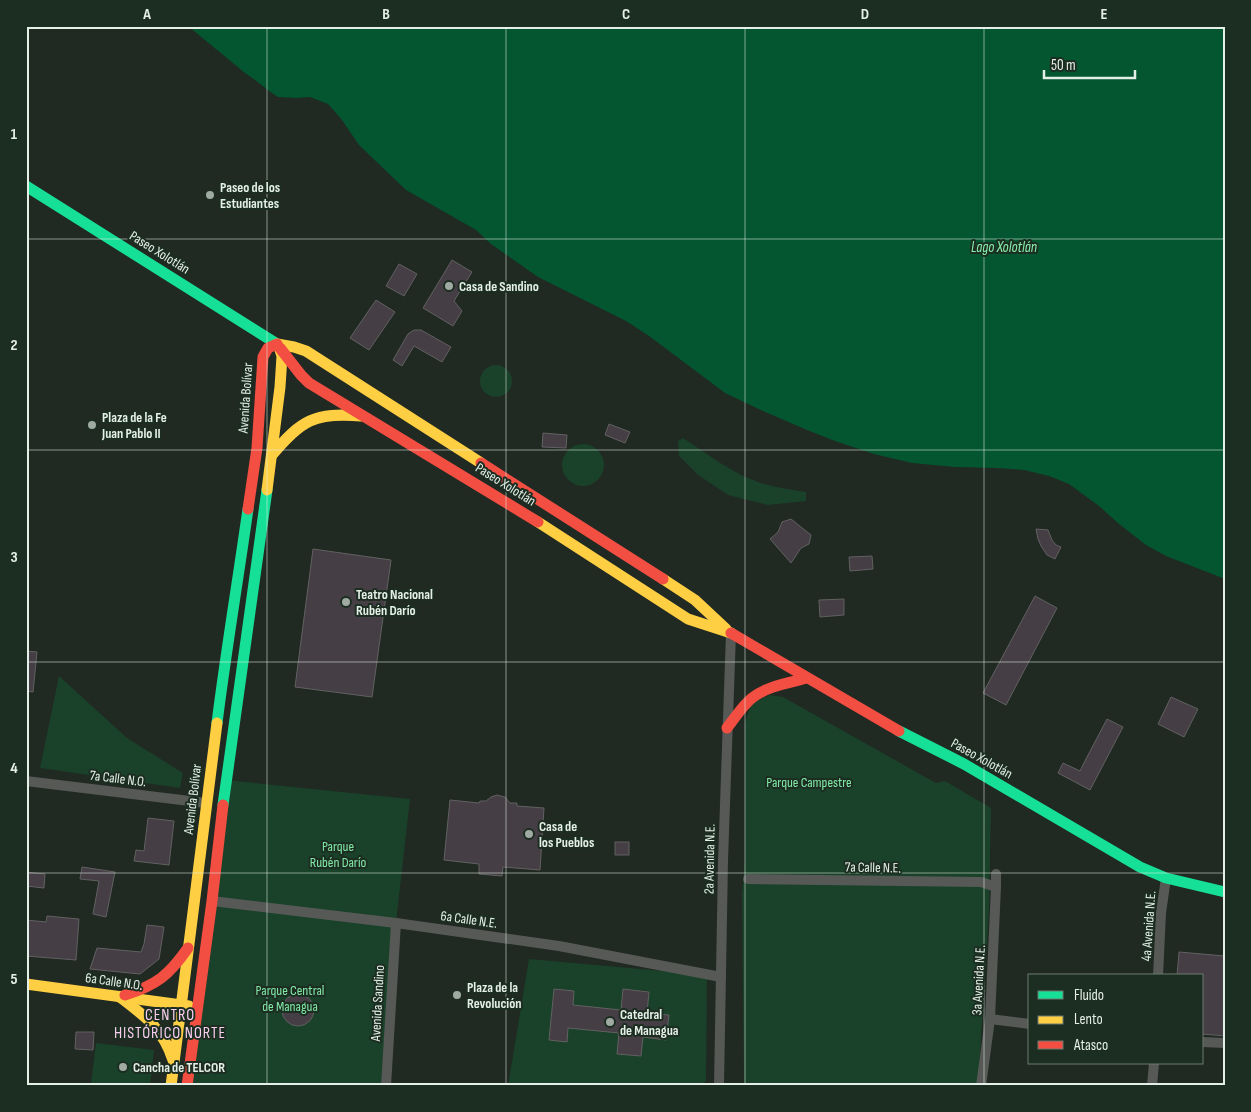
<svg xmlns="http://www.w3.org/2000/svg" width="1251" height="1112" font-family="'Sofia Sans Condensed',sans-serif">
<rect width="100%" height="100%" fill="#202922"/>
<g fill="#1a4129" fill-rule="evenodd">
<circle cx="496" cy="381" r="16"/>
<path d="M683 438C705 452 729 471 753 480 770 487 789 489 806 492V501L768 505 728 495 698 475 679 456 678 441Z"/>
<circle cx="583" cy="465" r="21"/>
<polygon points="59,676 127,738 183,773 180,788 40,768"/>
<path d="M770 695 783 697 936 783 945 781 991 808 989 911 978 1086H750L744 1085 742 895 745 859V724C750 705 751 702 770 695Z"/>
<polygon points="226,780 410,799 396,923 386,1086 187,1086"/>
<path d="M529 959 707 975 706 1081 703 1083 578 1086H508ZM555 989 574 991 573 1005 621 1010 623 989 649 991 647 1013 669 1015 666 1039 643 1037 641 1056 617 1054 619 1033 568 1028 567 1042 549 1040Z"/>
<polygon points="96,1043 154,1050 150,1086 109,1086 91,1083"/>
</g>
<polygon fill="#03562f" points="188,26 1225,26 1225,579 1166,556 1146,545 1119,524 1099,506 1069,484 1049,476 1024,470 996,468 955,467 912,463 874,454 835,441 807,430 763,411 725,393 649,336 626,321 538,277 491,244 476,230 406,190 359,145 342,120 328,104 310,97 296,98 278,97 269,91 259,83 245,73"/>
<g fill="#463e45" stroke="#616161">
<polygon points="452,260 472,272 454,301 462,311 453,326 423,308"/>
<polygon points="399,264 417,274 404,296 386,286"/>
<polygon points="376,300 395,312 369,350 350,338"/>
<polygon points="414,330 421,330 451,347 442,362 414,346 402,366 393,360 408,334"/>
<polygon points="609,424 630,432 625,443 605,435"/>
<polygon points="543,433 567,435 566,448 542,447"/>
<polygon points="791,519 811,535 809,544 801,548 791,563 770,539 778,532 782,522"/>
<polygon points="1036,529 1048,530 1052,540 1056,545 1061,547 1055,559 1047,555 1041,546 1038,539"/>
<polygon points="313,549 391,560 372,697 295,687"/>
<polygon points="872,556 873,569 850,571 849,557"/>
<polygon points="1035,596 1057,608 1006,705 983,693"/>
<polygon points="844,599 844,615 820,617 819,600"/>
<polygon points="26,651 37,652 33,692 26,691"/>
<polygon points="1171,697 1198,709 1184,737 1158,724"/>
<polygon points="1107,719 1123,727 1090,790 1058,773 1063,763 1080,771 1086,759"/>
<polygon points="497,795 505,797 510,803 517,803 517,806 544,808 540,870 503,867 502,876 479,874 479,864 444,860 450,800 479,803 480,801 486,801 491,797"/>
<polygon points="148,818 174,821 169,865 134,861 136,850 144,851"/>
<rect x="615" y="842" width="14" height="13"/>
<polygon points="82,867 115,872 106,917 93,914 99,881 80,879"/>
<polygon points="26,872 45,874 44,888 26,886"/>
<polygon points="47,916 79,919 76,960 26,956 26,920 46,922"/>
<polygon points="147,925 164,927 159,959 140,974 90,969 97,948 141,952 144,944"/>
<polygon points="1179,952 1225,956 1225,1036 1202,1034 1202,976 1177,976"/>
<polygon points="554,989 574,991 573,1005 621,1010 623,989 649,992 647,1013 669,1015 666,1040 643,1037 641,1056 617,1054 619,1033 568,1028 567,1042 549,1040"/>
<circle cx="298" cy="1010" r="16"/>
<polygon points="76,1032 94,1032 93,1050 75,1049"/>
</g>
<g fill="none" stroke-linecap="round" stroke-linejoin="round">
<g stroke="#565956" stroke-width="10">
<polyline points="26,781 206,803"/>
<polyline points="748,879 981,882 996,887"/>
<polyline points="212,901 396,923 559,946 721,977"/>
<polyline points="1158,976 1161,913 1166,878"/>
<polyline points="990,1019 1030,1024"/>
<polyline points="1202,1042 1225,1043"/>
<polyline points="386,1086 396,923"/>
<polyline points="719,1086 723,861 731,633"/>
<polyline points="981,1086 990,1019 996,887 996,874"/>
<polyline points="1152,1086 1154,1063"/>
</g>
<g stroke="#16e098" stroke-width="11">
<polyline points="26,186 277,344 280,348"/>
<path d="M217 723C226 651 238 580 248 509"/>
<polyline points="899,731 964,764 1140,867 1166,878 1225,892"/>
<polyline points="223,805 267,490"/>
</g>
<g stroke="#ffcf43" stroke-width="11">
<polyline points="277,344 294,347 306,351 481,463"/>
<path d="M272 455C301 420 315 412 361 416"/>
<polyline points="267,490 280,387 282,356 279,347"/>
<polyline points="538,522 688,619 731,633"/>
<polyline points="663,579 695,600 726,629"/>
<polyline points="26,984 189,1006"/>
<path d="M120 997C145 1016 163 1029 173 1060"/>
<polyline points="171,1086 217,723"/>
</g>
<g stroke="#f24e42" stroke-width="11">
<polyline points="280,348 301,375 309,383 538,522"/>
<polyline points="481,463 663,579"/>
<polyline points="248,509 257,448 263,357 268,348 277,344"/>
<polyline points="731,633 899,731"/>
<path d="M727 728C735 718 742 706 752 698 767 686 789 683 807 678"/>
<path d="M125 995C157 985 169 975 188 948"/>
<polyline points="187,1086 212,901 223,805"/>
</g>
</g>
<path fill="none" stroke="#e4efe7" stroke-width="1" stroke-opacity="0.55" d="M267 26V1086M506 26V1086M745 26V1086M984 26V1086M26 239H1225M26 450H1225M26 662H1225M26 873H1225"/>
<g fill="#9faaa2" stroke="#1c2d21" stroke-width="2">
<circle cx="210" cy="195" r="5"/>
<circle cx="449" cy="286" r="5"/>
<circle cx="92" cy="425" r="5"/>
<circle cx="346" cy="602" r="5"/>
<circle cx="529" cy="834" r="5"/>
<circle cx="457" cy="995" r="5"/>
<circle cx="610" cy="1022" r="5"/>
<circle cx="123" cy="1067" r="5"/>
</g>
<g text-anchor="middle" stroke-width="4" stroke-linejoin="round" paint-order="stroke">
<g font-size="14" font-weight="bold" fill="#e4efe7" stroke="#1c2d21" text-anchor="start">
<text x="220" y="192">Paseo de los<tspan x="220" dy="16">Estudiantes</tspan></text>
<text x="459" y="291">Casa de Sandino</text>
<text x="102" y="422">Plaza de la Fe<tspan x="102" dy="16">Juan Pablo II</tspan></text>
<text x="356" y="599">Teatro Nacional<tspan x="356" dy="16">Rubén Darío</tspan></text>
<text x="539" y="831">Casa de<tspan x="539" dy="16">los Pueblos</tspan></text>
<text x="467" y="992">Plaza de la<tspan x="467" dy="16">Revolución</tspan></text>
<text x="620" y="1019">Catedral<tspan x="620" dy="16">de Managua</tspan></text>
<text x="133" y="1072">Cancha de TELCOR</text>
</g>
<g font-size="14" fill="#e4efe7" stroke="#1c2d21">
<text transform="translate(160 252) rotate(32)" y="5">Paseo Xolotlán</text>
<text transform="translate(245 398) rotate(-86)" y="5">Avenida Bolívar</text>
<text transform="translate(506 484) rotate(32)" y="5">Paseo Xolotlán</text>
<text transform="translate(982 758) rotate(29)" y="5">Paseo Xolotlán</text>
<text transform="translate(118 778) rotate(7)" y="5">7a Calle N.O.</text>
<text transform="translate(192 799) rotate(-83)" y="5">Avenida Bolívar</text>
<text transform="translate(709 859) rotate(-89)" y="5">2a Avenida N.E.</text>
<text transform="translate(873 867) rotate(1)" y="5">7a Calle N.E.</text>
<text transform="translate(469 919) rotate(8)" y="5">6a Calle N.E.</text>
<text transform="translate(1148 926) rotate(-86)" y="5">4a Avenida N.E.</text>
<text transform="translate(978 980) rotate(-87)" y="5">3a Avenida N.E.</text>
<text transform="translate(114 981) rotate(8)" y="5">6a Calle N.O.</text>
<text transform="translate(377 1003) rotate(-87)" y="5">Avenida Sandino</text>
</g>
<g font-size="14" fill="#82e8a6" stroke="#1c2d21">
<text x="809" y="787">Parque Campestre</text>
<text x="338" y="851">Parque<tspan x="338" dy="16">Rubén Darío</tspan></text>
<text x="290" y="995">Parque Central<tspan x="290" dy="16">de Managua</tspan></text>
</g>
<g font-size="15" font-style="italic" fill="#89efac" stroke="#1c2d21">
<text x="1004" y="252">Lago Xolotlán</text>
</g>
<g font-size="16" letter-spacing="1" fill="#f8cfee" stroke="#1c2d21">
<text x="170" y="1020">CENTRO<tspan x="170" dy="18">HISTÓRICO NORTE</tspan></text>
</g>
</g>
<rect width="1251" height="1112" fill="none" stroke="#1c2d21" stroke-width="55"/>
<rect x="1028" y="974" width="175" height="90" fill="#1c2d21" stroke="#6c7b70"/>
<rect x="1038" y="991" width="25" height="8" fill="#16e098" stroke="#6c7b70"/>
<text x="1074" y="1000" font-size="15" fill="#e4efe7">Fluido</text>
<rect x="1038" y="1016" width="25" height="8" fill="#ffcf43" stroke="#6c7b70"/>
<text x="1074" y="1024" font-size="15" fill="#e4efe7">Lento</text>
<rect x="1038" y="1041" width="25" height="8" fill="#f24e42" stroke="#6c7b70"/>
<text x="1074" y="1050" font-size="15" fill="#e4efe7">Atasco</text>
<path d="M1044 70v8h91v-8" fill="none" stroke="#e4efe7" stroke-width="2.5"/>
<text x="1051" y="70" font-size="15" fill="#e4efe7" stroke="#1c2d21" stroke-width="4" paint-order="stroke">50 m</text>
<rect x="28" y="28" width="1196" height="1056" fill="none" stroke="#e4efe7" stroke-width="2"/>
<g font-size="16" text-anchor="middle" font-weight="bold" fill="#e4efe7">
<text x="147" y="19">A</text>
<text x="386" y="19">B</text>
<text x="626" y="19">C</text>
<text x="865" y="19">D</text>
<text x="1104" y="19">E</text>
<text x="14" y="139">1</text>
<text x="14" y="350">2</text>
<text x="14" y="562">3</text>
<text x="14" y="773">4</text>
<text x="14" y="984">5</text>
</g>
</svg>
